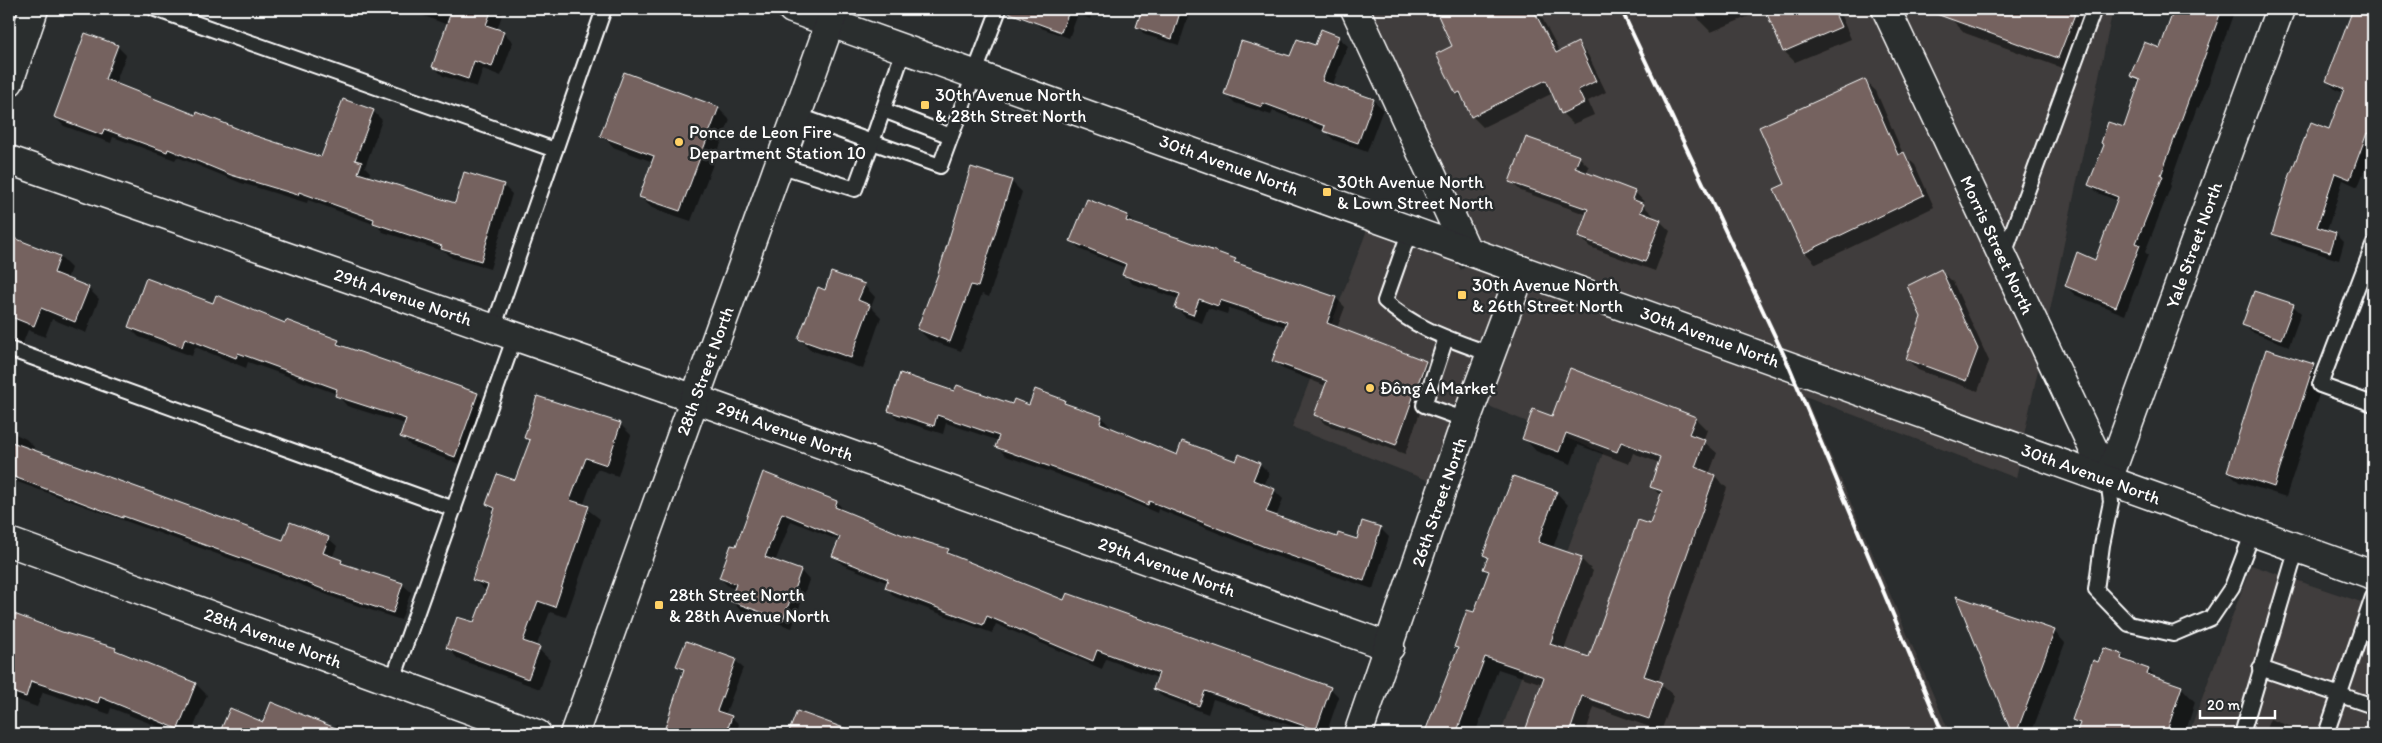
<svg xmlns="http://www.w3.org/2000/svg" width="2382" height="743" font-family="Itim,sans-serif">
<rect width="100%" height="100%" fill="#2a2d2e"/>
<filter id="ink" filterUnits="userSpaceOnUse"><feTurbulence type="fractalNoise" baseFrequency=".02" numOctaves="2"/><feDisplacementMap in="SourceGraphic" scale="10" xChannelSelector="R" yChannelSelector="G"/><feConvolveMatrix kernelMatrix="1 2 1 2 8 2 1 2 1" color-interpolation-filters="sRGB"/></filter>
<g filter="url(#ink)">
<g fill="#403d3c">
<polygon points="1370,9 1871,9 2039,365 2024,435 1477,238"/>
<polygon points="1901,9 2113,9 2048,320 2015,249"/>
<polygon points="1367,230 1457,263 1461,270 1467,266 1505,280 1432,482 1292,427"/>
<polygon points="1529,288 2019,464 2016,478 1805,396 1950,734 1500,734 1603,453 1486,405"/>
<polygon points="2251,565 2373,606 2373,734 2189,734"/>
</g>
<g fill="#0007" fill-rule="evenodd">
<polygon points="350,9 369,9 366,15"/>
<polygon points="405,9 504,9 497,30 503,32 513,42 501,76 483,69 477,87 443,76 433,66 448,25"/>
<polygon points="1038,9 1094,9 1090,19 1078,14 1069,38 1041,28 1034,21"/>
<polygon points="1143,9 1187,9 1189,14 1179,45 1145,35 1138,27"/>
<polygon points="1436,9 1498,9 1504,21 1527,9 1533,9 1542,18 1560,52 1577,44 1588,55 1606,92 1588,101 1594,115 1573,124 1562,113 1553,93 1483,127 1472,116 1466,102 1457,93 1453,46"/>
<polygon points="1694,9 1838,9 1851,39 1795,62 1784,51 1766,9 1711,32 1700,21"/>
<polygon points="1953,9 2096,9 2073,72 1965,33 1950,18"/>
<polygon points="2175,9 2235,9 2210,80 2199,108 2197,107 2170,184 2171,186 2145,252 2148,255 2125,315 2075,295 2066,286 2095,261 2118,201 2098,193 2089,184 2125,129 2140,84 2132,76 2161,50"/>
<polygon points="2351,9 2373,9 2373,148 2358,187 2343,180 2327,231 2336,234 2344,242 2339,260 2282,242 2274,233 2330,131 2344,93 2336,90 2327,81 2351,16 2349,14"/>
<polygon points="1338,37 1348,46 1332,86 1373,100 1383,109 1367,152 1334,140 1325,131 1273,111 1271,115 1235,103 1226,94 1291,58"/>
<path d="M117 46 126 55 115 84 196 117 322 158 373 111 382 120 365 167 370 172 368 178 455 205 503 185 512 194 490 269 452 258 446 252 383 232 376 225 308 200 307 203 241 183 177 157 175 160 113 137 111 143 64 126 55 117ZM115 49H118L104 85 101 84Z"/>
<polygon points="1864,80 1876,91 1903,154 1915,165 1934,207 1816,264 1805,252 1786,185"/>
<polygon points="718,108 730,120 691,221 652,208 640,197 653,162 613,147 602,135"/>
<polygon points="1579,157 1589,167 1586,174 1635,192 1644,202 1643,205 1653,215 1652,218 1660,221 1670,231 1655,271 1590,247 1580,237 1588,215 1521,191 1511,182"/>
<polygon points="1011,181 1022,192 989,297 982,294 961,351 929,340 918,329"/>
<polygon points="1088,200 1128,216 1137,226 1235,260 1240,265 1336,298 1345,307 1337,328 1426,362 1435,371 1405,454 1325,424 1316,415 1326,386 1283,369 1274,360 1286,327 1229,308 1227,314 1208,308 1202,323 1185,317 1176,307 1179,299 1133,284 1124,275 1126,268 1081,250 1072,241"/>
<polygon points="9,237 60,257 71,268 67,279 88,288 99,299 86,333 52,319 45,337 28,330 21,348 9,343"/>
<polygon points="1941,271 1953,282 1989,361 1978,391 1918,370 1907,359"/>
<polygon points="864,285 875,297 871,307 881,317 863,369 811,350 800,339 825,291"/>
<polygon points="214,304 338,341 346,349 478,394 488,404 465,466 411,446 401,436 405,424 347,406 337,394 248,362 246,368 195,347 192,356 139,337 129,327"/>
<polygon points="2293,306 2301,313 2289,346 2251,332 2244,324"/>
<polygon points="2313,365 2325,376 2286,497 2239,482 2228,471"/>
<polygon points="955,393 1013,405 1029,406 1064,401 1069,406 1101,417 1111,427 1110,429 1178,456 1237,463 1239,456 1260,464 1269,473 1264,486 1274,490 1283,499 1276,517 1338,538 1357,541 1380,528 1389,537 1373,589 1275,556 1158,509 1157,513 1115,495 1006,456 997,447 999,441 946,423 943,434 899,420 889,411"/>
<polygon points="1552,417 1695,418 1707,430 1703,441 1717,453 1709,474 1715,476 1727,488 1658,682 1674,696 1661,731 1594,707 1585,734 1525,734 1543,684 1498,669 1475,734 1422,734 1429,718 1431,719 1458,650 1455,646 1474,614 1489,573 1485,568 1488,559 1485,555 1556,492 1568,505 1553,548 1581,559 1593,571 1564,650 1590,659 1651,526 1662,497 1651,486 1660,463 1633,453 1629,464 1578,445 1571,464 1536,451 1524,438"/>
<polygon points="620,424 631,435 618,476 597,469 583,506 600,519 566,617 550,612 536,647 550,660 540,689 458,659 447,647 474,624 487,592 474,580 495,512 487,504 516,482 530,443 525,438"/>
<polygon points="9,431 26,439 34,447 33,451 284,542 328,538 337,546 332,558 345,565 402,584 411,592 401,620 340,600 281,577 9,479"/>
<polygon points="764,474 837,502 845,512 903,536 948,550 957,559 1065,602 1330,688 1339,697 1326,734 1315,734 1213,699 1208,714 1163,697 1154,688 1158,678 1106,659 1102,669 996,624 992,633 895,597 886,588 888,583 843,565 834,556 840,541 791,521 775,562 801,571 809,580 792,628 740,610 732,601 736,589 729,587 720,578 736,548"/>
<polygon points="1958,598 2054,631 2065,643 2031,734 2013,734"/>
<polygon points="9,614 62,633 115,649 119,653 196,684 207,695 191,734 177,734 111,708 109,714 43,692 37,707 9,697"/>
<polygon points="2104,649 2122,656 2129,663 2149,670 2158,679 2181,687 2195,702 2185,734 2077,734 2080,726 2073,720"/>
<polygon points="735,660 743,668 725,715 731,717 739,724 736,734 666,734 665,733 684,672 677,666"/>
<polygon points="231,709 264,723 334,729 336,725 358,734 221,734"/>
<polygon points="798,712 856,734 776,734 779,726 791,730"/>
<polygon points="2270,719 2310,734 2264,734"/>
<polygon points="860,729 875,734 858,734"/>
</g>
<g fill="#74625e" stroke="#fff">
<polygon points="452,9 492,9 486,25 504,31 492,67 474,61 468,79 432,67"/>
<polygon points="1008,9 1070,9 1061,32 1007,12"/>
<polygon points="1142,9 1181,9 1172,39 1136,27"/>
<polygon points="1435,9 1533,9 1556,53 1578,42 1596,81 1578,90 1584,103 1561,114 1546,80 1471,117 1460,92 1456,94 1436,54 1452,46"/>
<polygon points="1765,9 1833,9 1841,27 1783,52"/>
<polygon points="1929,9 2077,9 2058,58 1928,11"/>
<polygon points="2174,9 2222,9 2161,175 2163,176 2136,243 2140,245 2116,307 2065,286 2077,252 2095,260 2118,197 2088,185 2104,145 2101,143 2108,122 2124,127 2140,80 2130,76 2144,42 2160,48"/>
<polygon points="2353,9 2373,9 2373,135 2367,133 2350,179 2335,173 2317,227 2336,233 2330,252 2272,234 2290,175 2311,122 2329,129 2344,89 2326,81"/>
<polygon points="1321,29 1339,36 1322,81 1374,99 1358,143 1323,131 1325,126 1263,103 1262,107 1224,94 1241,41 1290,56 1297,39 1315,45"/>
<polygon points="85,33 118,45 105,79 196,115 197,112 253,135 321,157 343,99 374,110 355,160 362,162 358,173 455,203 464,172 504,184 481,261 441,249 442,246 373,223 374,219 299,192 298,195 231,175 168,149 167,152 104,129 102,135 54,117"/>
<polygon points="624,72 719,107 680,211 639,197 654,156 600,136"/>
<polygon points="1865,79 1898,155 1904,152 1924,195 1804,253 1774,189 1785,184 1759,127"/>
<polygon points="1526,137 1580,156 1575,168 1635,191 1632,199 1644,204 1640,212 1661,220 1645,262 1578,237 1588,209 1509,182"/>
<polygon points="971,167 1012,180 978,287 971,285 950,342 917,329 938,274"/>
<polygon points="1087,199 1128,215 1126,221 1182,239 1236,259 1234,262 1336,297 1327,323 1426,361 1396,445 1314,415 1327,381 1272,361 1287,322 1220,300 1218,306 1199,299 1193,315 1175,308 1180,294 1122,275 1126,264 1070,241"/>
<polygon points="9,236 60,256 54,273 89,287 75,322 41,308 34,326 9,316"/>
<polygon points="1941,269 1978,349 1966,381 1906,359 1921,317 1907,286"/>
<polygon points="831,272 865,284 858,300 870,305 851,358 798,339 818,287 825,290"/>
<polygon points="146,278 213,303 216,295 285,323 286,320 339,340 337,344 478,393 455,457 400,437 406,419 335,396 337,389 238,353 236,358 185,338 182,347 128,327"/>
<polygon points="2254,291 2294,304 2281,339 2242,325"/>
<polygon points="2266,349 2314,364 2274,487 2227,471"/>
<polygon points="1570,368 1696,417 1689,434 1705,440 1695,467 1715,475 1644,676 1662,682 1649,719 1582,696 1569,734 1524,734 1544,677 1485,657 1456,734 1424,734 1458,648 1454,647 1467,610 1474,612 1489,571 1483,569 1488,557 1483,555 1513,476 1557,491 1538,542 1582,557 1550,644 1589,657 1638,520 1650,524 1662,491 1650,487 1660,457 1621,442 1617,452 1566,433 1559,452 1522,439 1533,409 1552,416"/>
<polygon points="900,373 954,391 957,385 1012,404 1014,399 1029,405 1035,389 1065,400 1064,403 1102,416 1100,423 1177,455 1182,441 1236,461 1239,454 1260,463 1253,480 1275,489 1266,512 1337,537 1338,533 1357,539 1362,521 1381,527 1364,581 1265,547 1149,501 1148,505 1104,486 995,447 999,436 937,415 934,426 888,411"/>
<polygon points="537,396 621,423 607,465 586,458 570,500 589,506 555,607 538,601 523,641 540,647 528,679 446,648 457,617 474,622 488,585 472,580 495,508 486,504 497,474 515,480 530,440 524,438"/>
<polygon points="9,441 283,540 290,522 329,537 323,553 342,560 341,563 403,583 393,613 330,592 272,569 123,516 123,518 9,475"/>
<polygon points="763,472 837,501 835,507 903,535 949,549 947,553 1064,600 1067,593 1331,687 1316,730 1205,691 1199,706 1153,689 1159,673 1097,650 1093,661 987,616 983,625 885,588 888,579 832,556 840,537 782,513 765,557 801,570 783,620 730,601 736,584 719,578 731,545 736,546"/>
<polygon points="1956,596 2055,630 2016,734 2012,734"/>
<polygon points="9,612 62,632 116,648 115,650 196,683 178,729 100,697 98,703 31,681 26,697 9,691"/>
<polygon points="686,641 736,659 717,711 732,716 726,734 663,734 684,669 676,666"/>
<polygon points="2104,648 2122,654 2121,659 2149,669 2147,674 2182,686 2166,734 2076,734 2080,723 2072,720 2093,660 2098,662"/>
<polygon points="271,702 348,733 348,734 219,734 230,708 263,722"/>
<polygon points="797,711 855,732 854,734 788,734"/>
</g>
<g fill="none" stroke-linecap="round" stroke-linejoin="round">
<g stroke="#fff" stroke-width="18">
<g id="service">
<polyline points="155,9 555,150"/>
<polyline points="904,49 872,142 940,166 951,136"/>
<polyline points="883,110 951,136 999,9"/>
<polyline points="779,165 855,189 872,142 797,115"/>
<path d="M1410 230 1385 301C1415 329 1452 340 1490 354"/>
<polyline points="2373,246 2320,385 2373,404"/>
<polyline points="2003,257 2094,9"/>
<polyline points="493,329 604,9"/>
<polyline points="1446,338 1424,405 1466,420"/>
<polyline points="9,349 454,509"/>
<polyline points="2108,480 2111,502 2102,545 2096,590 2129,624 2173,634 2211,618 2232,587 2253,532"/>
<polyline points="2260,668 2373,706"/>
<polyline points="392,682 515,336"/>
<polyline points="2242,734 2297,548"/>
<polyline points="2326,734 2373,597"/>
</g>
</g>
<g stroke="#fff" stroke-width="31">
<g id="minor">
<polyline points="1355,9 1467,251"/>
<polyline points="1886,9 2108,480"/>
<polyline points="9,82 34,9"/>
<polyline points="9,160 695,399 1390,647"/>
<polyline points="2108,480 2280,9"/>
<polyline points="9,542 537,734"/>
<polyline points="1358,734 1466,420 1522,270"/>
</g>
</g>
<g stroke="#fff" stroke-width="31">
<g id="tertiary">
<polyline points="792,9 2373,575"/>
<polyline points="574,734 835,9"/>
</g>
</g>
<use href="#service" stroke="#2a2d2e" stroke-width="14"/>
<use href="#minor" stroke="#2a2d2e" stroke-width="28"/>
<use href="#tertiary" stroke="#2a2d2e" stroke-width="28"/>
<polyline stroke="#fff" stroke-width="4" points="1621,9 1789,366 1943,734"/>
</g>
</g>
<g fill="#ffd166" stroke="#2a2d2e" stroke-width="2">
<rect x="920" y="100" width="10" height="10" rx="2.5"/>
<circle cx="679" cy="142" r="5"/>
<rect x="1322" y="187" width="10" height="10" rx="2.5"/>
<rect x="1457" y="290" width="10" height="10" rx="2.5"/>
<circle cx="1370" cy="388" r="5"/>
<rect x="654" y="600" width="10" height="10" rx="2.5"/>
</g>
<g text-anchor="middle" stroke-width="5" stroke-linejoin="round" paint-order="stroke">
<g font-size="18" fill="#fff" stroke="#2a2d2e" text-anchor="start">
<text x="935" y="101">30th Avenue North<tspan x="935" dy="21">&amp; 28th Street North</tspan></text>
<text x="689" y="138">Ponce de Leon Fire<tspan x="689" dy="21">Department Station 10</tspan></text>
<text x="1337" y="188">30th Avenue North<tspan x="1337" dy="21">&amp; Lown Street North</tspan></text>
<text x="1472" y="291">30th Avenue North<tspan x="1472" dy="21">&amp; 26th Street North</tspan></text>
<text x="1380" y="394">Đông Á Market</text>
<text x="669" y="601">28th Street North<tspan x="669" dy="21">&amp; 28th Avenue North</tspan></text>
</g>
<g font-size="18" fill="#fff" stroke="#2a2d2e">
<text transform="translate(1229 165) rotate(20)" y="6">30th Avenue North</text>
<text transform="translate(1997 245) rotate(65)" y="6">Morris Street North</text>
<text transform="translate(2194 245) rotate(-70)" y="6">Yale Street North</text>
<text transform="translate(403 297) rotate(19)" y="6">29th Avenue North</text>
<text transform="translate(1710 337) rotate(20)" y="6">30th Avenue North</text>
<text transform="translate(705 371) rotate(-70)" y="6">28th Street North</text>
<text transform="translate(785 431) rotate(20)" y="6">29th Avenue North</text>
<text transform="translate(2091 474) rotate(20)" y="6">30th Avenue North</text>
<text transform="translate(1439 502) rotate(-71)" y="6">26th Street North</text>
<text transform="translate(1167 567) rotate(20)" y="6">29th Avenue North</text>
<text transform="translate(273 638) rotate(20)" y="6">28th Avenue North</text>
</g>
</g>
<rect width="2382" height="743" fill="none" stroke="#2a2d2e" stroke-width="30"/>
<rect x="15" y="15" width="2352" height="713" fill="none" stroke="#fff" stroke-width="2" filter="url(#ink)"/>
<path d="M2200 710v8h75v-8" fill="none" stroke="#ffffff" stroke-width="2.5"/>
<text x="2207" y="710" font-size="15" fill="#ffffff" stroke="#2a2d2e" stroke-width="4" paint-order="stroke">20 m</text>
</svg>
